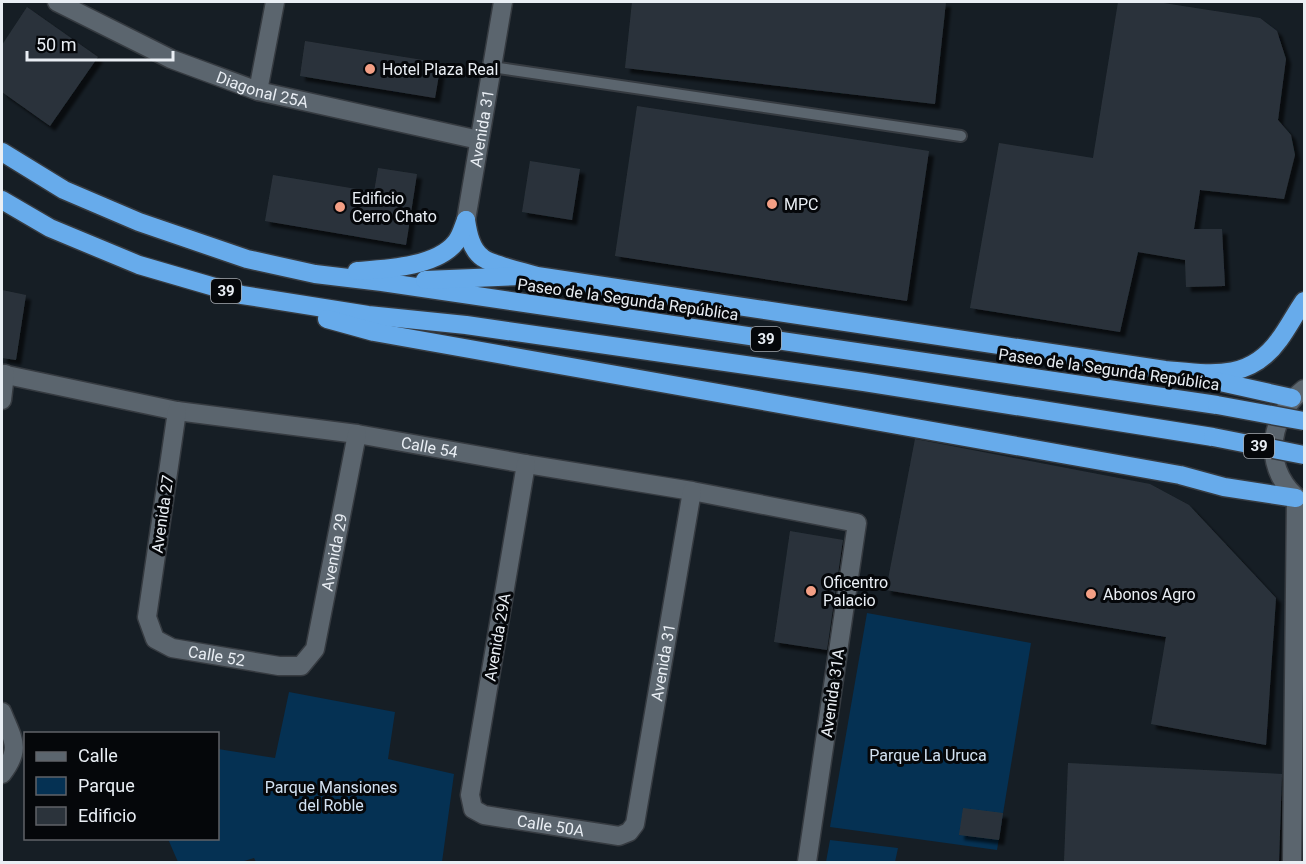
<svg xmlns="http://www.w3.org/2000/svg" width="1306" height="864" font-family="Roboto,sans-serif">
<defs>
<filter id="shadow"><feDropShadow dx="5" dy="5" stdDeviation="1.5" flood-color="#0009"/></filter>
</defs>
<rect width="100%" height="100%" fill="#161e25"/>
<g fill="#053153">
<polygon points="867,613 1031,643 997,850 830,827"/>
<polygon points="289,692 395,712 388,759 454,774 442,862 256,862 254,858 241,862 178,862 168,839 218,838 218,749 275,758"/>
<polygon points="830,840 898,848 895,862 826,862"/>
</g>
<g fill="#2b333b" filter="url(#shadow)">
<polygon points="632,2 946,2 935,104 625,68"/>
<polygon points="1118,2 1157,2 1260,18 1277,31 1286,59 1278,120 1291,135 1295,155 1284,199 1200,190 1194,229 1222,229 1225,286 1186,287 1185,260 1138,252 1120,332 970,308 999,143 1093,158"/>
<polygon points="27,7 98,57 50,126 2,92 2,45"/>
<polygon points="305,41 441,63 435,98 300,76"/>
<polygon points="637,106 929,151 907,301 615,256"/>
<polygon points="530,161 580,169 572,220 522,212"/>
<polygon points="378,168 417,174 406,245 265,221 273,175 374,192"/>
<polygon points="2,290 26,295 16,360 2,358"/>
<polygon points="915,439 1150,484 1189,505 1276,598 1266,745 1151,724 1166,637 886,590"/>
<polygon points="790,531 843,540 827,650 774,642"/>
<polygon points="1068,763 1282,774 1279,862 1064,862"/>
<polygon points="963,808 1003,813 999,840 959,835"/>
</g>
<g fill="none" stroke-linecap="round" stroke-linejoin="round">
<g stroke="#363b41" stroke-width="14">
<polyline id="lane" points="492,67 961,136"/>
</g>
<g stroke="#363b41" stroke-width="21">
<g id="street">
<path id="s1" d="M57 2 171 59 258 91 479 140"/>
<polyline points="258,91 275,2"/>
<path id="s2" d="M466 220 503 2"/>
<path id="s3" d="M2 374 177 411 357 434 526 464 692 491 857 523 807 862"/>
<polyline points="2,400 5,374"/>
<path id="s4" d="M177 411 147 617 155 639 172 648 279 666H301L315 649 357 434"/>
<path id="s5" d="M526 464 470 795 473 809 484 815 619 836 629 832 635 824 692 491"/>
<path d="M2 712C13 740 22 748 2 774"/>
</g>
</g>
<g stroke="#363b41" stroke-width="21">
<g id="secondary">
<path d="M1304 389C1265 419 1262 474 1304 503"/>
<polyline points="1292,862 1296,498"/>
</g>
</g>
<g stroke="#363b41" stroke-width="21">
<g id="highway">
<polyline points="2,152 64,190 139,222 247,259 315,274 382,282 1217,405"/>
<polyline points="2,200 50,228 139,265 242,295 368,315 466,325 864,382 1213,437"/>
<path d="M466 220C468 233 471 250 483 258 493 265 524 272 537 276L1165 370C1210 374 1249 382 1279 340 1288 328 1295 314 1304 301"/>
<path d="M357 271C385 269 437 267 456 242 461 236 463 227 466 220"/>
<polyline points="425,280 523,276"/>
<polyline points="327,319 374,332 1180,475 1224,487 1296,498"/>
<polyline points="1211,380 1292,398"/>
</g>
</g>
<use href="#lane" stroke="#5b656e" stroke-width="10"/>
<use href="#street" stroke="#5b656e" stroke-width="18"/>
<use href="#secondary" stroke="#5b656e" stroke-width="18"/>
<use href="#highway" stroke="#67abeb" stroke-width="18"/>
<g stroke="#363b41" stroke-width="21" stroke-linecap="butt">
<g id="highway-bridge">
<polyline points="1217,405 1304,421"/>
<polyline points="1213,437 1304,455"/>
</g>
</g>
<use href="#highway-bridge" stroke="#67abeb" stroke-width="18"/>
</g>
<g fill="#f39f85" stroke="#05070a" stroke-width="2">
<circle cx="370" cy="69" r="6"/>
<circle cx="772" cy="204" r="6"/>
<circle cx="340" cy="207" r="6"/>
<circle cx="811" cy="591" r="6"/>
<circle cx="1091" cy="594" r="6"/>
</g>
<g text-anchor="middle" stroke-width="6" stroke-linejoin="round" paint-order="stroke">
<g fill="#05070a" stroke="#a5a9ae" stroke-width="1.5">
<rect x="211" y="279" width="30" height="24" rx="4.5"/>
<rect x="751" y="327" width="30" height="24" rx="4.5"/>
<rect x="1244" y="434" width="30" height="24" rx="4.5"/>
</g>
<g font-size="15" font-weight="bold" fill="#e9eef4">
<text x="226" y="296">39</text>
<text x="766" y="344">39</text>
<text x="1259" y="451">39</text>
</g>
<g font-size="16" fill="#e9eef4" stroke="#05070a" text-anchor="start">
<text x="382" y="75">Hotel Plaza Real</text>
<text x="352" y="204">Edificio<tspan x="352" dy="18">Cerro Chato</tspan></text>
<text x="784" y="210">MPC</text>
<text x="823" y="588">Oficentro<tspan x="823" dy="18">Palacio</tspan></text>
<text x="1103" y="600">Abonos Agro</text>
</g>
<g font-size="16" fill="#e9eef4" stroke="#05070a">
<text dy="6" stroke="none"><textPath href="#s1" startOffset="224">Diagonal 25A</textPath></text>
<text dy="6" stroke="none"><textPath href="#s2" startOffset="93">Avenida 31</textPath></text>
<text transform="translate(628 299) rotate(8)" y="6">Paseo de la Segunda República</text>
<text transform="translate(1109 369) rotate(8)" y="6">Paseo de la Segunda República</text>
<text dy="6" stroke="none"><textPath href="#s3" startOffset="434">Calle 54</textPath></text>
<text transform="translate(162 514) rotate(-82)" y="6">Avenida 27</text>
<text dy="6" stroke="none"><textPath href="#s4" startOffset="502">Avenida 29</textPath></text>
<text transform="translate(497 637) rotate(-80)" y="6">Avenida 29A</text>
<text dy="6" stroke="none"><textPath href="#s4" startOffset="296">Calle 52</textPath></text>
<text dy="6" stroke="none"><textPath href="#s5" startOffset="684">Avenida 31</textPath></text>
<text transform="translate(832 693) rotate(-82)" y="6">Avenida 31A</text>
<text dy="6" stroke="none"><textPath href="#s5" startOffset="430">Calle 50A</textPath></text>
</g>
<g font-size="16" fill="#d2e1f1" stroke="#05070a">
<text x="928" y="761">Parque La Uruca</text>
<text x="331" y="793">Parque Mansiones<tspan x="331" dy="18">del Roble</tspan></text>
</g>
</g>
<rect width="1306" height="864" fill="none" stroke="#e9eef4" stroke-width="6"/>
<rect x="24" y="732" width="195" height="108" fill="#05070a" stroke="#606368" stroke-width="1.5"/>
<rect x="36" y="752" width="30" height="9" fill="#5b656e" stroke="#606368" stroke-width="1.5"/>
<text x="78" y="762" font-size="18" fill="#e9eef4">Calle</text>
<rect x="36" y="777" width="30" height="18" fill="#053153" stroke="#606368" stroke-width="1.5"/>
<text x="78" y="792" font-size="18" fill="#e9eef4">Parque</text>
<rect x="36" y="807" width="30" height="18" fill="#2b333b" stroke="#606368" stroke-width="1.5"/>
<text x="78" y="822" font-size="18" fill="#e9eef4">Edificio</text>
<path d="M27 51v9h146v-9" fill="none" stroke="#e9eef4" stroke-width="3"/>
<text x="36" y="51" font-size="18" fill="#e9eef4" stroke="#05070a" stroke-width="4.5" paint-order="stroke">50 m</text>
</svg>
